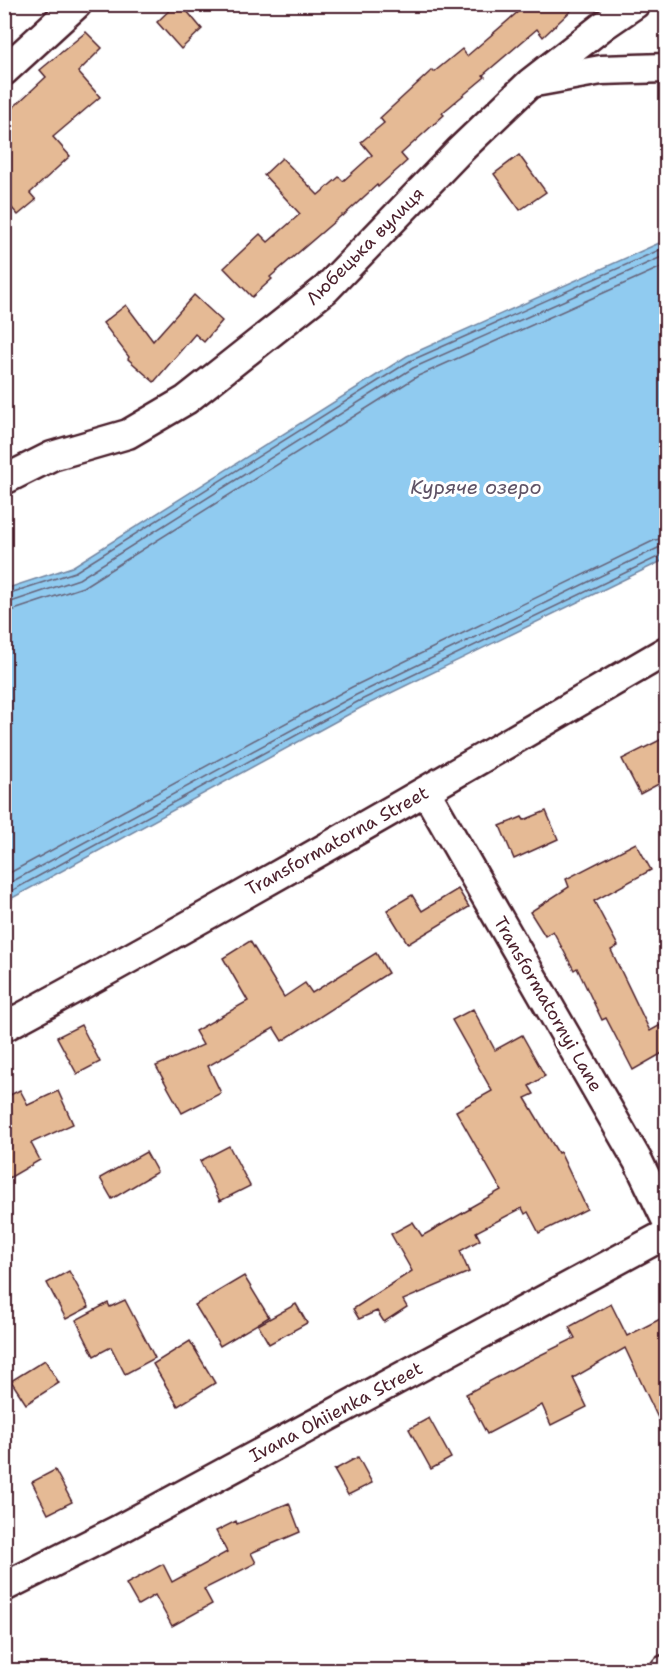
<svg xmlns="http://www.w3.org/2000/svg" width="671" height="1675" font-family="'Shantell Sans',sans-serif">
<rect width="100%" height="100%" fill="#fff"/>
<filter id="ink" filterUnits="userSpaceOnUse"><feTurbulence type="fractalNoise" baseFrequency=".0167" numOctaves="2"/><feDisplacementMap in="SourceGraphic" scale="12" xChannelSelector="R" yChannelSelector="G"/><feConvolveMatrix kernelMatrix="1 2 1 2 8 2 1 2 1" color-interpolation-filters="sRGB"/></filter>
<g filter="url(#ink)">
<polygon fill="#90cbf0" stroke="#7486a1" stroke-width="1.5" points="666,240 666,559 362,707 5,902 5,589 72,567 407,356"/>
<g fill="none" stroke-linecap="round" stroke-linejoin="round">
<g stroke="#66647a" stroke-width="1.5">
<polyline points="4,595 75,572 410,361 666,247"/>
<polyline points="4,602 11,602 79,579 413,368 666,255"/>
<polyline points="4,611 14,610 83,587 418,376 666,265"/>
<polyline points="4,876 352,687 655,540 666,538"/>
<polyline points="4,886 356,695 658,548 666,547"/>
<polyline points="4,895 359,701 662,555 666,554"/>
</g>
</g>
<g fill="#e5ba95" stroke="#4a1f2b" stroke-width="1.5">
<polygon points="176,4 181,4 202,29 181,49 157,22"/>
<polygon points="527,4 578,4 543,37 537,29 483,75 485,77 442,113 444,115 401,154 407,161 378,187 377,185 343,216 342,215 270,277 272,279 252,297 224,268 260,234 268,242 300,214 264,175 282,158 318,195 339,177 343,181 372,155 361,142 384,123 380,118 432,70 434,72 462,49 467,56"/>
<polygon points="86,32 102,48 78,72 100,97 53,137 70,156 30,193 36,200 18,215 4,199 4,116 46,77 40,70"/>
<polygon points="519,155 546,192 520,210 494,174"/>
<polygon points="194,295 222,321 204,342 195,334 154,382 128,359 129,357 103,323 126,305 153,341"/>
<polygon points="666,737 666,780 640,794 622,759"/>
<polygon points="546,811 558,839 514,859 500,826 522,817 524,820"/>
<polygon points="636,843 651,870 594,901 618,946 611,950 650,1031 666,1022 666,1051 633,1070 606,1018 602,1020 577,968 574,970 553,931 545,936 530,912 569,887 566,879"/>
<polygon points="458,889 469,907 408,944 387,910 412,895 422,911"/>
<polygon points="250,941 284,997 305,983 312,993 376,953 388,973 282,1041 274,1028 208,1066 221,1093 182,1113 156,1066 203,1045 195,1031 248,1001 223,958"/>
<polygon points="473,1009 495,1050 522,1035 545,1076 529,1086 534,1094 525,1098 558,1153 560,1152 587,1209 539,1233 528,1212 525,1214 522,1208 476,1232 480,1240 460,1251 469,1272 403,1300 407,1307 384,1322 377,1311 359,1319 353,1309 412,1271 391,1234 413,1222 422,1236 470,1209 469,1208 501,1190 456,1111 492,1091 452,1020"/>
<polygon points="81,1025 100,1062 77,1074 57,1037"/>
<polygon points="20,1090 28,1105 58,1091 73,1124 31,1143 40,1160 4,1181 4,1098"/>
<polygon points="229,1146 250,1186 220,1201 200,1161"/>
<polygon points="146,1152 157,1172 112,1199 100,1178"/>
<polygon points="69,1271 89,1307 66,1319 47,1283"/>
<polygon points="244,1276 269,1317 220,1346 195,1305"/>
<polygon points="125,1300 155,1358 125,1374 111,1347 94,1356 76,1320 108,1303 110,1307"/>
<polygon points="296,1304 307,1323 269,1344 258,1325"/>
<polygon points="611,1304 627,1336 666,1316 666,1435 625,1348 573,1378 587,1407 551,1425 542,1405 487,1434 466,1394 518,1366 575,1338 569,1327"/>
<polygon points="190,1341 215,1383 178,1406 153,1364"/>
<polygon points="45,1360 59,1383 26,1404 11,1381"/>
<polygon points="429,1418 451,1458 431,1469 409,1429"/>
<polygon points="358,1457 372,1483 348,1495 334,1470"/>
<polygon points="55,1470 72,1502 48,1514 32,1482"/>
<polygon points="289,1503 300,1532 251,1553 256,1563 204,1589 212,1604 172,1626 155,1595 138,1605 126,1584 163,1564 172,1582 227,1552 216,1531 236,1521 237,1524"/>
</g>
<g fill="none" stroke-linecap="round" stroke-linejoin="round">
<g stroke="#4a1f2b" stroke-width="33">
<g id="minor">
<polyline points="4,71 77,4"/>
<polyline points="535,82 601,70 666,68"/>
<polyline points="4,480 52,456 128,434 186,400 326,289 459,151 530,83 603,26 635,4"/>
<polyline points="426,792 639,1163 666,1219"/>
<path d="M4 1027C228 906 447 779 666 651"/>
<polyline points="4,1587 118,1530 666,1234"/>
<polyline points="665,1670 666,1670"/>
</g>
</g>
<use href="#minor" stroke="#fff" stroke-width="28"/>
</g>
</g>
<g text-anchor="middle" stroke-width="6" stroke-linejoin="round" paint-order="stroke">
<g font-size="18" fill="#4a1f2b" stroke="#fff">
<text transform="translate(365 246) rotate(-45)" y="6">Любецька вулиця</text>
<text transform="translate(337 841) rotate(-29)" y="6">Transformatorna Street</text>
<text transform="translate(548 1004) rotate(60)" y="6">Transformatornyi Lane</text>
<text transform="translate(336 1412) rotate(-28)" y="6">Ivana Ohiienka Street</text>
</g>
<g font-size="20" font-style="italic" fill="#5f5366" stroke="#fff">
<text x="476" y="494">Куряче озеро</text>
</g>
</g>
<rect width="671" height="1675" fill="none" stroke="#fff" stroke-width="24"/>
<rect x="12" y="12" width="647" height="1651" fill="none" stroke="#4a1f2b" stroke-width="2" filter="url(#ink)"/>
</svg>
